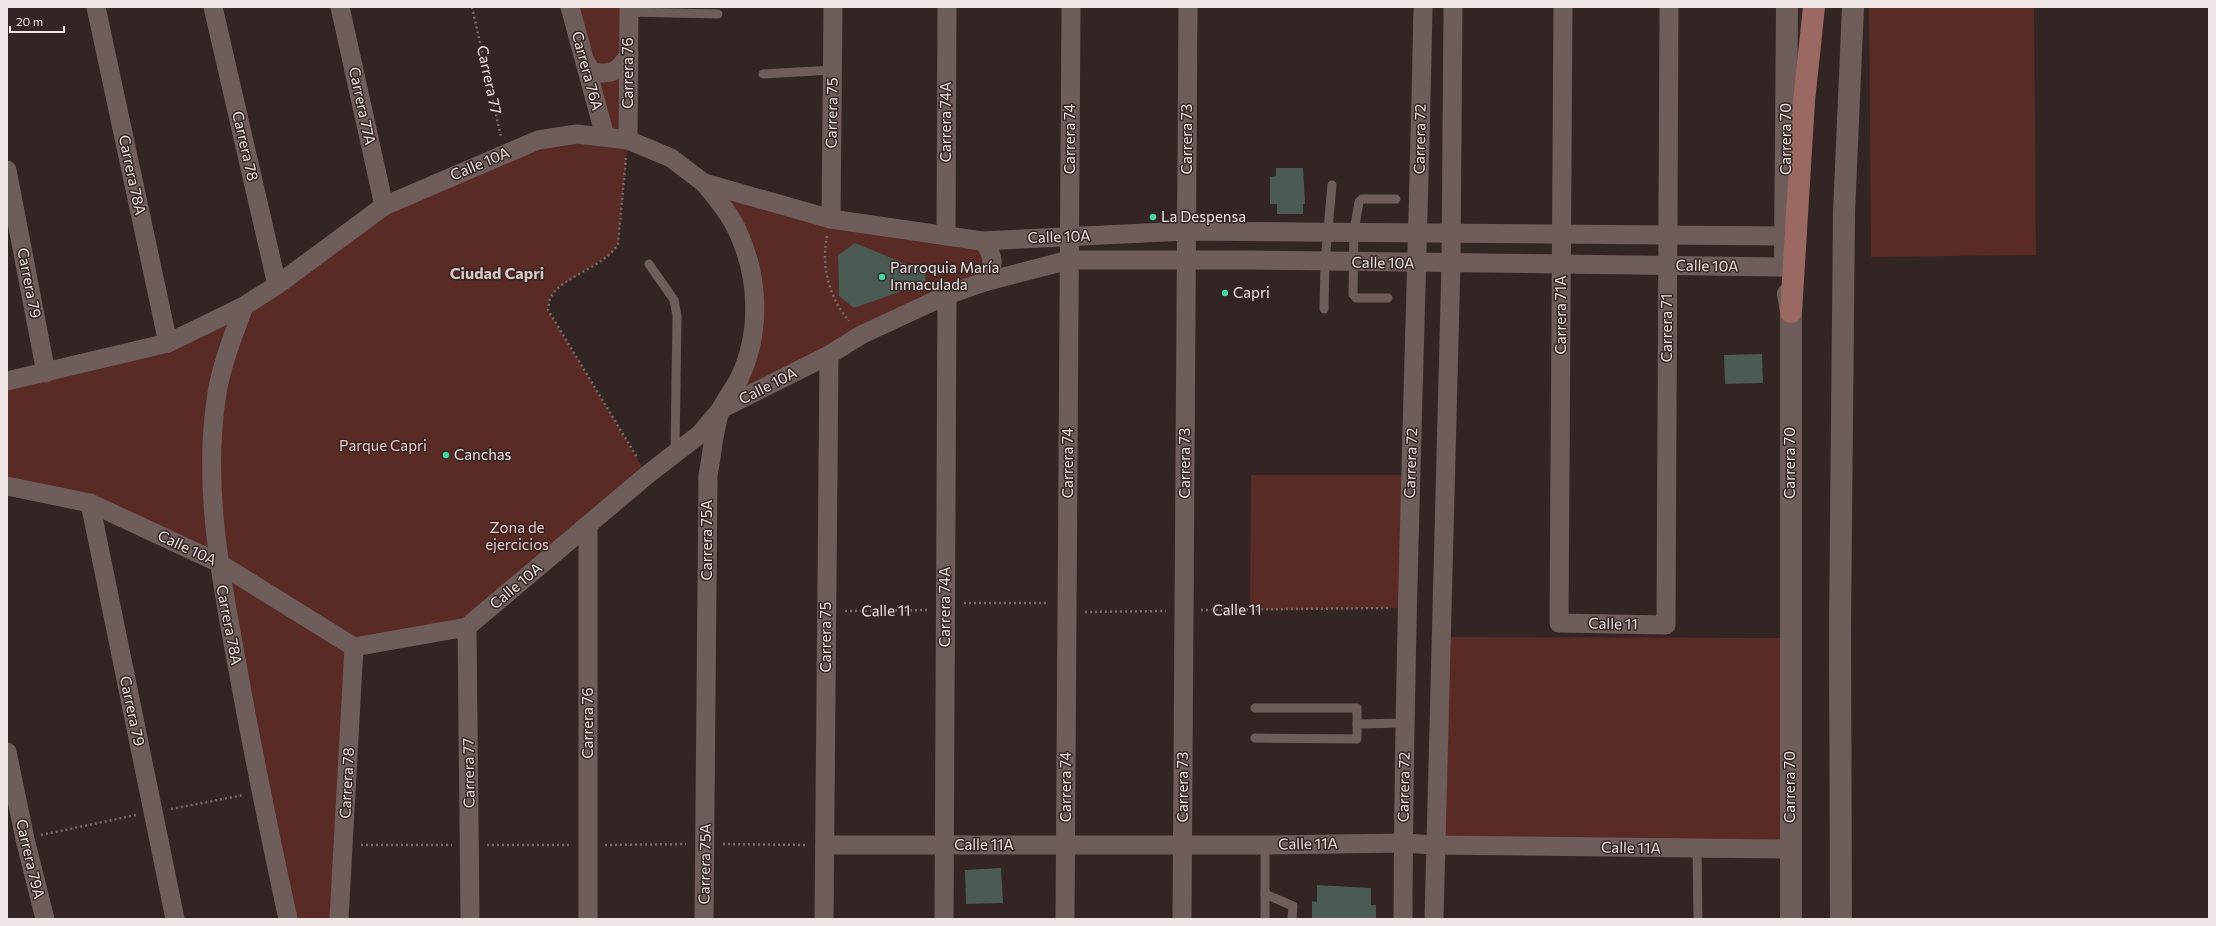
<svg xmlns="http://www.w3.org/2000/svg" width="2216" height="926" font-family="Commissioner,sans-serif">
<rect width="100%" height="100%" fill="#332523"/>
<g fill="#5a2a25" fill-rule="evenodd">
<polygon points="570,7 629,7 628,140 618,244 612,253 558,288 550,296 548,310 647,475 467,627 354,647 339,919 288,919 217,562 90,503 7,486 7,381 168,343 384,206 505,153 604,136"/>
<polygon points="1869,7 2034,7 2036,255 1871,257"/>
<path d="M704 183 982 241 991 271 721 409 750 349 749 260ZM855 243 926 272 925 283 854 308 839 295 838 256Z"/>
<polygon points="1251,475 1410,475 1407,608 1250,610"/>
<polygon points="1440,637 1790,638 1790,849 1435,845"/>
</g>
<g fill="#4b5a52">
<polygon points="1276,168 1303,168 1305,204 1303,204 1303,214 1277,214 1277,204 1270,204 1270,177 1276,176"/>
<polygon points="855,243 926,272 925,283 854,308 839,296 838,255"/>
<polygon points="1762,354 1763,383 1725,384 1724,355"/>
<polygon points="1001,868 1003,903 966,904 965,870"/>
<polygon points="1317,885 1371,888 1371,905 1376,905 1376,919 1312,919 1312,901 1317,902"/>
</g>
<g fill="none" stroke-linecap="round" stroke-linejoin="round">
<g stroke="#776a69" stroke-width="2.5" stroke-dasharray="2 3" stroke-linecap="butt">
<polyline points="472,7 501,137"/>
<path d="M626 158 618 244C603 268 567 274 552 295 549 299 549 305 548 310L638 459"/>
<path d="M827 236C821 266 829 298 849 321"/>
<polyline points="964,603 1049,603"/>
<polyline points="1201,610 1390,608"/>
<polyline points="845,611 928,610"/>
<polyline points="1085,612 1166,611"/>
<polyline points="171,809 244,795"/>
<polyline points="41,835 136,815"/>
<polyline points="723,844 806,845"/>
<polyline points="361,845 452,845"/>
<polyline points="487,845 570,845"/>
<polyline points="605,845 686,844"/>
</g>
<g stroke="#6e5d5b" stroke-width="9">
<polyline points="628,12 718,14"/>
<polyline points="763,74 833,70"/>
<polyline points="649,264 674,300 677,316 675,452"/>
<polyline points="1388,298 1356,298 1353,294 1354,231 1359,202 1362,199 1396,199"/>
<polyline points="1324,309 1325,262 1332,185"/>
<polyline points="1255,708 1357,708 1357,724 1406,723"/>
<polyline points="1255,738 1357,739 1357,724"/>
<polyline points="1697,848 1698,919"/>
<polyline points="1265,894 1293,906 1292,919"/>
<polyline points="1265,919 1265,845"/>
</g>
<g stroke="#6e5d5b" stroke-width="19">
<polyline points="96,7 168,343"/>
<polyline points="213,7 277,285"/>
<polyline points="340,7 384,206"/>
<polyline points="570,7 605,136"/>
<polyline points="1563,7 1559,623 1666,625 1669,7"/>
<path d="M585 61 592 72C612 75 618 72 629 55"/>
<polyline points="628,140 629,7"/>
<polyline points="7,170 46,373"/>
<path d="M704 183C717 198 730 214 738 232 759 278 761 332 740 377 735 388 726 398 721 409 714 426 712 456 708 475L704 919"/>
<polyline points="831,219 833,7"/>
<polyline points="946,236 947,7"/>
<path d="M982 241C994 253 996 268 984 282"/>
<path d="M244 306C234 334 222 363 217 393 202 486 221 578 238 670 253 753 270 836 288 919"/>
<polyline points="7,381 168,343 244,306 277,285 384,206 538,140 577,134 628,140 671,158 704,183 831,219 982,241 1186,231 1785,236"/>
<polyline points="7,486 90,503 217,562 354,647 467,627 647,475 700,434 721,409 829,355 861,335 947,295 984,282 1069,260 1250,260 1785,267"/>
<polyline points="90,503 175,919"/>
<polyline points="467,627 470,919"/>
<polyline points="7,752 25,839 45,919"/>
<polyline points="825,845 1265,845 1403,843 1435,845 1790,849"/>
<polyline points="339,919 354,647"/>
<polyline points="588,919 588,526"/>
<polyline points="824,919 829,355"/>
<polyline points="944,919 947,295"/>
<polyline points="1065,919 1071,7"/>
<polyline points="1182,919 1188,7"/>
<path d="M1403 919C1404 615 1417 311 1423 7"/>
<polyline points="1434,919 1451,263 1453,7"/>
</g>
<g stroke="#6e5d5b" stroke-width="22">
<polyline points="1785,260 1787,7"/>
<polyline points="1788,294 1791,312 1791,919"/>
<polyline points="1841,919 1840,628 1844,212 1853,7"/>
</g>
<polyline stroke="#9b6862" stroke-width="22" points="1791,312 1804,101 1814,7"/>
</g>
<g fill="#48d49d" stroke="#332523" stroke-width="1.5">
<circle cx="1153" cy="217" r="4"/>
<circle cx="882" cy="277" r="4"/>
<circle cx="1225" cy="293" r="4"/>
<circle cx="446" cy="455" r="4"/>
</g>
<g text-anchor="middle" stroke-width="3" stroke-linejoin="round" paint-order="stroke">
<g font-size="15" fill="#efe5e4" stroke="#332523">
<text transform="translate(587 71) rotate(75)" y="5">Carrera 76A</text>
<text transform="translate(628 73) rotate(-90)" y="5">Carrera 76</text>
<text transform="translate(489 80) rotate(78)" y="5">Carrera 77</text>
<text transform="translate(362 106) rotate(78)" y="5">Carrera 77A</text>
<text transform="translate(832 113) rotate(-89)" y="5">Carrera 75</text>
<text transform="translate(946 122) rotate(-90)" y="5">Carrera 74A</text>
<text transform="translate(1070 139) rotate(-90)" y="5">Carrera 74</text>
<text transform="translate(1187 139) rotate(-90)" y="5">Carrera 73</text>
<text transform="translate(1420 139) rotate(-89)" y="5">Carrera 72</text>
<text transform="translate(1786 139) rotate(-90)" y="5">Carrera 70</text>
<text transform="translate(245 146) rotate(77)" y="5">Carrera 78</text>
<text transform="translate(480 164) rotate(-23)" y="5">Calle 10A</text>
<text transform="translate(132 175) rotate(78)" y="5">Carrera 78A</text>
<text transform="translate(1059 237) rotate(-2)" y="5">Calle 10A</text>
<text transform="translate(1383 263) rotate(1)" y="5">Calle 10A</text>
<text transform="translate(1707 266) rotate(1)" y="5">Calle 10A</text>
<text transform="translate(29 283) rotate(79)" y="5">Carrera 79</text>
<text transform="translate(1561 315) rotate(-90)" y="5">Carrera 71A</text>
<text transform="translate(1667 328) rotate(-90)" y="5">Carrera 71</text>
<text transform="translate(768 386) rotate(-27)" y="5">Calle 10A</text>
<text transform="translate(1068 463) rotate(-90)" y="5">Carrera 74</text>
<text transform="translate(1185 463) rotate(-90)" y="5">Carrera 73</text>
<text transform="translate(1411 463) rotate(-88)" y="5">Carrera 72</text>
<text transform="translate(1790 463) rotate(-90)" y="5">Carrera 70</text>
<text transform="translate(707 540) rotate(-90)" y="5">Carrera 75A</text>
<text transform="translate(187 548) rotate(25)" y="5">Calle 10A</text>
<text transform="translate(516 586) rotate(-40)" y="5">Calle 10A</text>
<text transform="translate(945 607) rotate(-90)" y="5">Carrera 74A</text>
<text transform="translate(1237 610) rotate(-1)" y="5">Calle 11</text>
<text transform="translate(886 611) rotate(-1)" y="5">Calle 11</text>
<text transform="translate(1613 624) rotate(1)" y="5">Calle 11</text>
<text transform="translate(229 625) rotate(79)" y="5">Carrera 78A</text>
<text transform="translate(826 637) rotate(-90)" y="5">Carrera 75</text>
<text transform="translate(132 711) rotate(78)" y="5">Carrera 79</text>
<text transform="translate(588 723) rotate(-90)" y="5">Carrera 76</text>
<text transform="translate(469 773) rotate(-91)" y="5">Carrera 77</text>
<text transform="translate(347 783) rotate(-87)" y="5">Carrera 78</text>
<text transform="translate(1066 787) rotate(-90)" y="5">Carrera 74</text>
<text transform="translate(1183 787) rotate(-90)" y="5">Carrera 73</text>
<text transform="translate(1404 787) rotate(-89)" y="5">Carrera 72</text>
<text transform="translate(1790 787) rotate(-90)" y="5">Carrera 70</text>
<text transform="translate(1308 844) rotate(-1)" y="5">Calle 11A</text>
<text x="984" y="850">Calle 11A</text>
<text transform="translate(1631 848) rotate(1)" y="5">Calle 11A</text>
<text transform="translate(30 859) rotate(77)" y="5">Carrera 79A</text>
<text transform="translate(705 864) rotate(-89)" y="5">Carrera 75A</text>
</g>
<g font-size="15" fill="#efe5e4" stroke="#332523" text-anchor="start">
<text x="1161" y="222">La Despensa</text>
<text x="890" y="273">Parroquia María<tspan x="890" dy="17">Inmaculada</tspan></text>
<text x="1233" y="298">Capri</text>
<text x="454" y="460">Canchas</text>
</g>
<g font-size="15" fill="#f3cac3" stroke="#332523">
<text x="383" y="451">Parque Capri</text>
<text x="517" y="533">Zona de<tspan x="517" dy="17">ejercicios</tspan></text>
</g>
<g font-size="16" font-weight="bold" fill="#dac7c4" stroke="#332523">
<text x="497" y="279">Ciudad Capri</text>
</g>
</g>
<rect width="2216" height="926" fill="none" stroke="#efe5e4" stroke-width="16"/>
<path d="M10 26v6h54v-6" fill="none" stroke="#efe5e4" stroke-width="2"/>
<text x="16" y="26" font-size="12" fill="#efe5e4" stroke="#332523" stroke-width="3" paint-order="stroke">20 m</text>
</svg>
